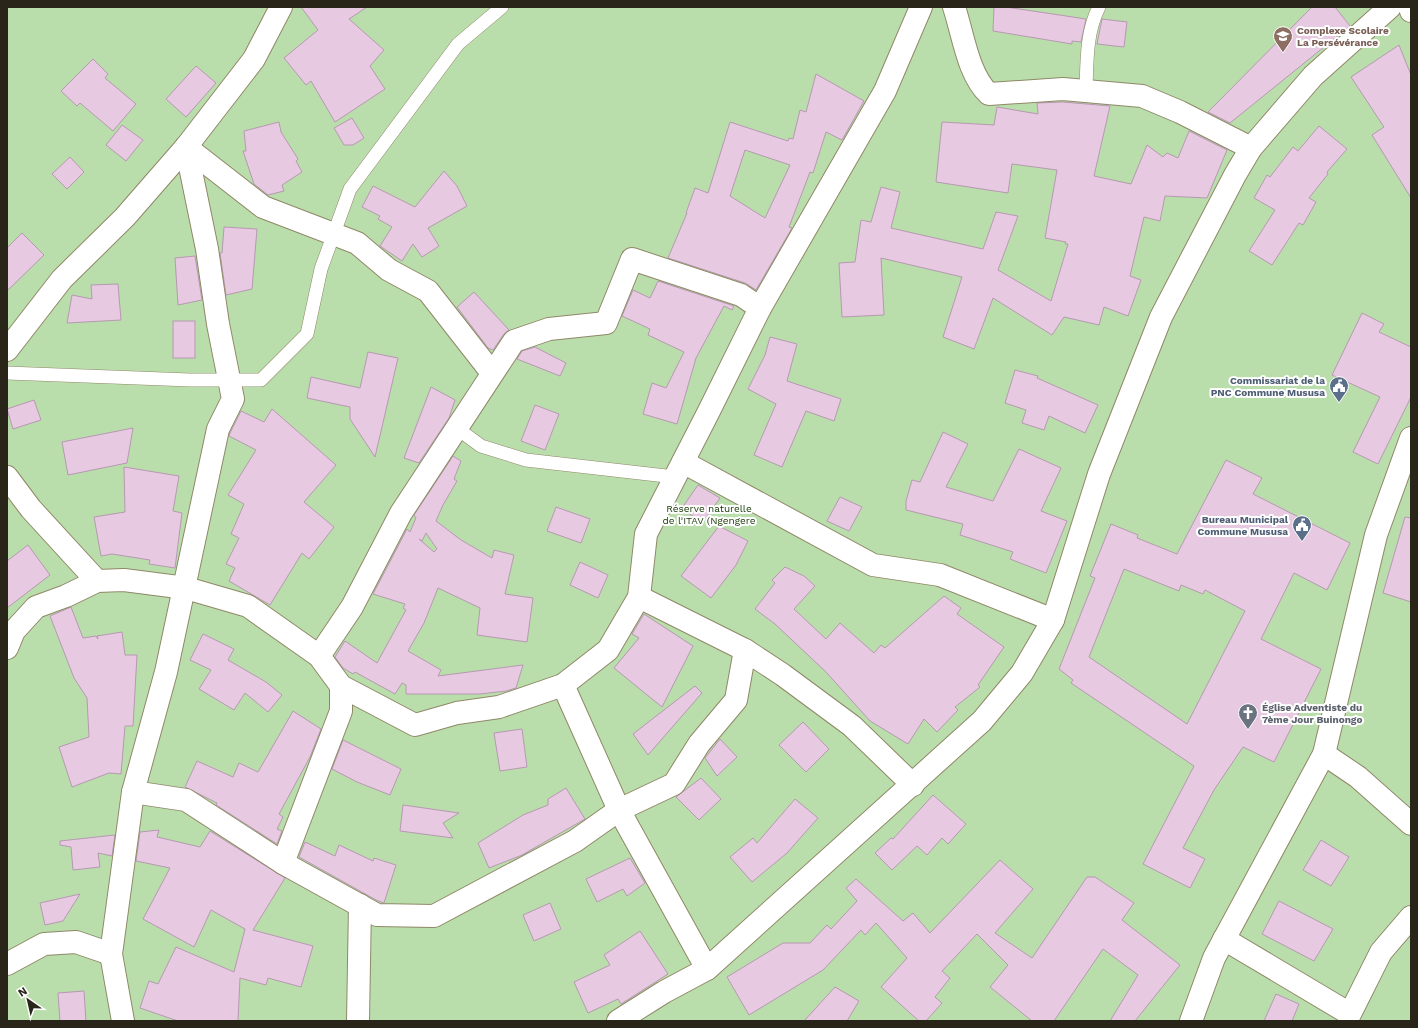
<svg xmlns="http://www.w3.org/2000/svg" width="1418" height="1028" font-family="'Work Sans',sans-serif">
<rect width="100%" height="100%" fill="#fef7d3"/>
<rect fill="#badeab" x="7" y="7" width="1404" height="1014"/>
<g fill="#e7c9e1" stroke="#b699b1" fill-rule="evenodd">
<polygon points="301,7 367,7 349,19 384,50 370,66 385,89 335,122 311,81 306,85 284,58 318,30"/>
<polygon points="994,7 1006,7 1086,19 1081,42 1072,41 1072,44 993,31"/>
<polygon points="1312,7 1335,7 1350,26 1230,123 1208,112"/>
<polygon points="1102,19 1127,22 1124,47 1097,44"/>
<polygon points="1399,45 1411,75 1411,198 1372,135 1384,127 1351,77"/>
<polygon points="93,59 108,74 105,78 136,104 113,131 80,103 77,106 61,91"/>
<polygon points="196,66 216,83 186,117 166,99"/>
<path d="M816 74 864 101 842 140 826 132 813 173 810 172 789 227 792 228 756 290 745 283 668 258 687 213H686L695 188 708 193 730 122 788 141 789 138 793 139 800 110 806 112ZM745 150 790 165 765 218 730 196Z"/>
<polygon points="1063,102 1110,106 1094,176 1131,184 1147,145 1163,157 1167,153 1178,158 1189,131 1227,150 1207,198 1165,196 1160,221 1144,217 1130,276 1141,280 1128,316 1104,307 1099,325 1064,317 1052,335 993,298 974,349 943,337 962,277 881,258 884,315 842,317 839,263 855,262 861,220 871,222 881,187 900,192 891,228 983,249 996,212 1018,216 998,270 1051,301 1068,244 1065,244 1066,242 1045,238 1057,170 1012,164 1008,193 936,182 942,122 994,125 997,107 1038,114 1037,103"/>
<polygon points="352,118 364,138 353,145 344,145 334,128"/>
<polygon points="279,122 281,132 298,159 296,161 302,172 282,185 284,191 268,195 254,184 243,151 246,151 244,131"/>
<polygon points="122,125 143,140 126,161 106,145"/>
<polygon points="1319,126 1347,149 1327,172 1328,174 1309,198 1316,202 1303,225 1299,223 1272,265 1249,251 1275,210 1254,198 1267,175 1270,177 1293,147 1298,151"/>
<polygon points="70,157 84,172 67,189 52,174"/>
<polygon points="444,171 457,186 467,206 428,228 439,246 422,257 413,244 402,261 380,246 392,227 378,219 380,216 362,207 373,186 415,207"/>
<polygon points="224,227 257,229 252,289 226,295 220,253 222,253"/>
<polygon points="22,233 44,255 7,291 7,248"/>
<polygon points="195,256 202,300 178,305 175,258"/>
<polygon points="658,281 734,306 732,310 724,306 696,358 677,424 643,414 652,383 666,388 684,352 648,335 650,329 622,316 633,290 650,298"/>
<polygon points="118,284 121,320 67,323 72,295 92,299 91,285"/>
<polygon points="474,292 509,330 504,334 493,350 488,348 457,307"/>
<polygon points="1362,313 1384,324 1379,332 1411,347 1411,397 1378,464 1353,452 1380,397 1332,375"/>
<rect x="173" y="321" width="22" height="37"/>
<polygon points="770,337 797,344 787,381 841,399 834,421 806,411 782,467 754,455 776,404 748,389 765,355"/>
<polygon points="535,347 566,363 560,376 517,359 522,351"/>
<polygon points="368,352 398,358 375,457 350,419 350,407 307,398 311,377 360,388"/>
<polygon points="1015,370 1038,376 1037,378 1098,405 1085,433 1049,416 1044,430 1022,423 1026,410 1005,403"/>
<polygon points="431,387 455,400 449,418 419,463 404,458"/>
<polygon points="34,400 41,420 13,429 7,409"/>
<polygon points="535,405 559,414 545,450 521,441"/>
<polygon points="272,409 336,465 304,502 334,527 309,559 302,553 270,605 229,581 235,568 226,564 239,538 231,534 244,504 228,495 256,450 229,436 230,433 241,411 264,422"/>
<polygon points="133,428 127,463 68,475 62,442"/>
<polygon points="943,432 968,444 946,487 993,501 1019,449 1061,468 1041,511 1067,521 1046,573 1010,559 1013,552 960,535 963,524 906,510 906,501 912,480 920,482"/>
<path d="M453 456 461 461 454 479 457 481 443 505 436 521 461 540 492 558 494 550 514 555 505 594 533 598 527 642 477 635 480 608 438 588 424 623 408 651 441 670 438 676 523 665 516 688 506 691 480 694H406V685L402 683 395 694 355 672 353 674 343 668 335 657 345 641 377 663 406 610 403 608 405 604 373 594 407 529 410 532 416 518 414 515ZM426 533 437 549 434 552 419 539 422 541Z"/>
<path d="M1226 460 1262 478 1253 494 1350 543 1327 590 1294 573 1261 639 1321 669 1274 762 1243 747 1214 790 1183 848 1205 859 1190 888 1143 864 1194 766 1071 683 1073 680 1059 669 1095 578 1090 576 1111 524 1138 535 1137 538 1177 554ZM1124 569 1179 591 1181 585 1203 594 1205 590 1245 611 1187 724 1089 657Z"/>
<polygon points="124,467 179,476 173,511 182,513 175,568 149,564 150,560 112,554 101,556 94,517 125,512"/>
<polygon points="698,485 720,498 702,523 682,508"/>
<polygon points="840,497 862,507 849,531 827,521"/>
<polygon points="556,507 590,519 581,543 547,531"/>
<polygon points="1405,517 1411,518 1411,602 1383,593"/>
<polygon points="719,526 748,541 736,565 711,598 681,576"/>
<polygon points="28,545 50,575 7,608 7,561"/>
<polygon points="580,562 608,575 598,598 570,585"/>
<polygon points="785,567 804,576 815,586 794,609 826,639 840,623 874,653 881,645 885,648 944,596 961,608 957,614 1004,647 978,685 980,687 955,707 958,710 937,732 924,719 908,744 870,721 826,672 775,624 755,609 775,583 772,580"/>
<polygon points="71,607 83,638 96,636 98,639 97,636 122,632 125,655 137,655 133,726 125,726 121,774 109,773 72,787 59,747 89,737 87,698 74,678 50,616"/>
<polygon points="644,614 693,646 662,707 614,668 639,638 632,634"/>
<polygon points="203,634 234,649 228,660 266,682 282,695 268,712 245,693 234,710 199,689 211,670 190,660"/>
<polygon points="695,686 702,693 648,755 633,734"/>
<polygon points="293,711 321,729 310,757 279,814 283,817 277,829 282,831 277,844 216,805 217,803 185,787 197,761 233,777 239,763 258,772"/>
<polygon points="803,722 829,749 806,772 779,745"/>
<polygon points="522,729 527,767 500,771 494,733"/>
<polygon points="720,739 737,757 717,776 705,758"/>
<polygon points="343,740 401,769 390,795 357,782 332,769"/>
<polygon points="701,778 721,799 699,820 676,797"/>
<polygon points="566,788 585,819 522,855 489,868 478,843 523,815 548,805 548,799"/>
<polygon points="933,795 966,824 948,844 942,838 927,855 917,846 892,870 875,853 891,838 893,839"/>
<polygon points="795,799 818,818 787,853 752,882 730,857 753,838 757,843"/>
<polygon points="403,805 459,813 443,823 453,838 400,831"/>
<polygon points="159,830 157,837 200,847 210,831 285,878 253,930 313,946 301,987 268,978 266,985 240,978 238,1021 178,1021 140,1008 149,981 158,984 176,947 234,972 245,929 211,910 194,947 143,919 170,868 136,861 140,832"/>
<polygon points="115,835 112,856 98,853 100,867 73,870 71,847 60,845 60,841"/>
<polygon points="1321,840 1349,857 1331,886 1303,870"/>
<polygon points="305,842 335,856 339,845 373,861 374,858 396,865 384,903 376,900 299,857"/>
<polygon points="630,858 645,883 627,896 623,889 597,902 586,879"/>
<polygon points="1000,860 1033,889 995,933 1032,958 1087,877 1095,877 1134,903 1122,920 1180,965 1135,1021 1110,1021 1138,975 1103,949 1054,1021 1032,1021 990,987 1008,965 977,934 942,971 950,978 935,997 942,1003 926,1021 919,1021 881,987 907,958 876,923 865,935 861,930 823,970 749,1015 727,977 783,943 810,943 827,925 831,929 857,901 846,888 856,879 903,921 913,913 930,933"/>
<polygon points="80,894 63,921 45,925 40,903"/>
<polygon points="1279,901 1333,929 1314,961 1262,934"/>
<polygon points="550,903 561,929 534,941 523,915"/>
<polygon points="640,931 668,974 621,1004 618,999 588,1013 574,982 610,965 604,955"/>
<polygon points="835,987 859,1001 847,1021 804,1021"/>
<polygon points="84,991 86,1021 60,1021 58,993"/>
<polygon points="1276,994 1299,1004 1292,1021 1264,1021"/>
</g>
<g fill="none" stroke-linecap="round" stroke-linejoin="round">
<g stroke="#8f8868" stroke-width="14">
<g id="service">
<path d="M1086 90C1087 62 1086 32 1099 7"/>
<polyline points="7,373 190,380 261,380 307,334 321,269 350,189 458,44 502,7"/>
<polyline points="458,429 481,446 526,460 675,477"/>
</g>
</g>
<g stroke="#8f8868" stroke-width="24">
<g id="minor">
<path d="M954 7C963 34 968 75 989 94L1063 89 1142 96 1180 112 1251 148"/>
<polyline points="186,147 263,207 357,243 389,270 428,291 492,373"/>
<polyline points="7,350 62,279 125,217 186,147 254,59 281,7"/>
<polyline points="683,462 873,565 940,575 1053,620"/>
<polyline points="7,477 31,509 97,581"/>
<polyline points="639,597 745,650 783,675 852,726 913,785"/>
<polyline points="7,648 14,631 36,607 66,596 97,581 124,580 186,588 248,606 319,656 341,686 415,725 457,713 499,707 563,685 608,650 639,597 646,534 709,411 760,308 885,91 921,7"/>
<polyline points="319,656 352,607 401,513 514,341 549,329 606,323 632,259 741,295 760,308"/>
<polyline points="563,685 619,810 707,969"/>
<polyline points="1324,754 1358,777 1411,824"/>
<polyline points="133,792 186,800 283,863 377,915 434,916 575,841 619,810 674,784 699,744 736,700 745,650"/>
<polyline points="283,863 341,711 341,686"/>
<polyline points="1224,939 1350,1014 1381,952 1411,917"/>
<polyline points="7,964 44,944 76,942 111,954"/>
<polyline points="123,1021 111,954 133,792 166,672 218,429 233,399 218,324 207,249 186,147"/>
<polyline points="358,1021 360,905"/>
<polyline points="618,1021 664,992 707,969 982,721 1022,673 1053,620 1099,474 1161,317 1235,175 1251,148 1313,76 1390,7"/>
<polyline points="1191,1021 1214,958 1324,754 1376,535 1411,438"/>
</g>
</g>
<g stroke="#8f8868" stroke-width="24">
<polyline id="tertiary" points="1410,7 1411,11"/>
</g>
<use href="#service" stroke="#fff" stroke-width="13"/>
<use href="#minor" stroke="#fff" stroke-width="22"/>
<use href="#tertiary" stroke="#fff" stroke-width="22"/>
</g>
<defs>
<g id="school-pin" transform="scale(1)"><path d="M0 17L-7.5 6A9.5 9.5 0 1 1 7.5 6Z" fill="#8d6e63" stroke="#fff"/><path d="M0-5L7-2L0 1L-7-2ZM-4 1L0 2.5L4 1V4Q0 6-4 4Z" fill="#fff"/></g>
<g id="civic-pin" transform="scale(1)"><path d="M0 17L-7.5 6A9.5 9.5 0 1 1 7.5 6Z" fill="#5c6f8a" stroke="#fff"/><path d="M-.6-6.5H3V-4.5H.6V-3L4-1V1h2V6H-6V1h2V-1L-.6-3ZM-1.2 2.5V6h2.4V2.5Z" fill="#fff"/></g>
<g id="church-pin" transform="scale(1)"><path d="M0 17L-7.5 6A9.5 9.5 0 1 1 7.5 6Z" fill="#6b7280" stroke="#fff"/><path d="M-1.2-6h2.4v3.5h3.3v2.4h-3.3V6h-2.4V-.1h-3.3v-2.4h3.3Z" fill="#fff"/></g>
</defs>
<g fill-rule="evenodd">
<use href="#school-pin" x="1283" y="36"/>
<use href="#civic-pin" x="1339" y="386"/>
<use href="#civic-pin" x="1302" y="525"/>
<use href="#church-pin" x="1248" y="713"/>
</g>
<g text-anchor="middle" stroke-width="4" stroke-linejoin="round" paint-order="stroke">
<g font-size="10" font-weight="bold" fill="#785e54" stroke="#fff" text-anchor="start">
<text x="1297" y="34">Complexe Scolaire<tspan x="1297" dy="12">La Persévérance</tspan></text>
</g>
<g font-size="10" font-weight="bold" fill="#4e5e75" stroke="#fff" text-anchor="end">
<text x="1325" y="384">Commissariat de la<tspan x="1325" dy="12">PNC Commune Mususa</tspan></text>
<text x="1288" y="523">Bureau Municipal<tspan x="1288" dy="12">Commune Mususa</tspan></text>
</g>
<g font-size="10" fill="#133600" stroke="#fff">
<text x="709" y="512">Réserve naturelle<tspan x="709" dy="12">de l'ITAV (Ngengere</tspan></text>
</g>
<g font-size="10" font-weight="bold" fill="#5b616d" stroke="#fff" text-anchor="start">
<text x="1262" y="711">Église Adventiste du<tspan x="1262" dy="12">7ème Jour Buinongo</tspan></text>
</g>
</g>
<rect width="1418" height="1028" fill="none" stroke="#292619" stroke-width="16"/>
<g transform="translate(28 1000) rotate(326)" stroke="#ffffff" stroke-width="3" paint-order="stroke">
<path d="M0-3L7 15L0 10L-7 15Z" fill="#292619"/>
<text y="-6" font-size="11" font-weight="bold" text-anchor="middle" fill="#292619">N</text>
</g>
</svg>
